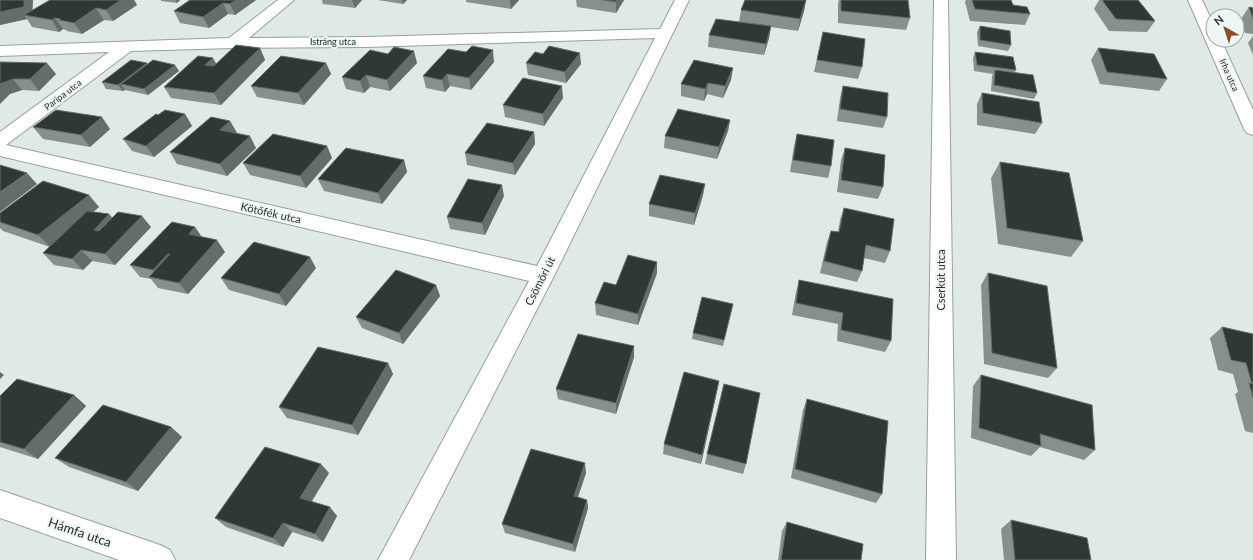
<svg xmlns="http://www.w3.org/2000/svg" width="1253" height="560" font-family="Lato,sans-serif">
<rect width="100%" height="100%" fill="#dfe9e7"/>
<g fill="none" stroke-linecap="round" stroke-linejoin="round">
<g stroke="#97a09f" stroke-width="2">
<g id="minor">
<path d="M278 0H294L249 38 366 37 660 29 675 0H689L554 276 409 560H378L529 281 0 156V132L109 52 0 56V46L229 38ZM655 38 537 266 6 145 131 51 233 48 366 47Z"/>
<polygon points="934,0 948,0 956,560 926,560"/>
<polygon points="1188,0 1202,0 1213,23 1213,40 1221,40 1253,110 1253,135 1247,133 1244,129"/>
<polygon points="0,490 160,545 170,550 175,560 119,560 0,518"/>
</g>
</g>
<use href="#minor" fill="#fff" fill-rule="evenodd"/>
</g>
<g fill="#88908e">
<polygon points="0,0 33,0 32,11 50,0 134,0 137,5 113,21 104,20 82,34 67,31 66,30 63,29 59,32 32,27 27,19 0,25"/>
<polygon points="161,0 180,0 177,3 161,1"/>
<polygon points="190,0 256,0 235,15 228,14 209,28 180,23 174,11"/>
<polygon points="322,0 362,0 355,8 323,4"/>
<polygon points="378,0 407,0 403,4"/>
<polygon points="466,0 519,0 511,9 466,2"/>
<polygon points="576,0 624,0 616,13 577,7"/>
<polygon points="806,0 804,11 798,31 771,27 769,38 764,55 708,47 709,35 768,26 739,22 741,10"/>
<polygon points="839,0 908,0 910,18 906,30 838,23 838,3"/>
<polygon points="966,0 1011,0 1013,5 1030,14 1025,25 970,21 965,2"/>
<polygon points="1099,0 1138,0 1155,21 1147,32 1109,31 1094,9"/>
<polygon points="1249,7 1253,8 1253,34 1245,33 1241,19"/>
<polygon points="980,26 1011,45 1008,51 978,46 977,32"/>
<polygon points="823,32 862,67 858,79 814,72"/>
<polygon points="1253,36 1253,55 1248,43"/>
<polygon points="260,48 265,60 221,105 171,98 164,87 216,64"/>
<polygon points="1098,48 1167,79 1159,91 1100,84 1091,60"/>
<polygon points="975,52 1016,70 1014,73 1037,93 1034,99 991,91 992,76 993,74 974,71 973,58"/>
<polygon points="543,54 581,64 566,83 528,75 526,63"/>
<polygon points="0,62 56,74 39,91 22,90 10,94"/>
<polygon points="494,62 471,90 450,86 445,92 426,88 423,76"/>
<polygon points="326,63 331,74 304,105 257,97 251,86"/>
<polygon points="417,63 390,91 370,87 364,93 346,89 342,77"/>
<polygon points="148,64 179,71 148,95 125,90 123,91 106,89 102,82"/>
<polygon points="731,80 723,98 707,94 704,101 681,96 681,84"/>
<polygon points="843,86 887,117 883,128 837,121 840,98"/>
<polygon points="982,93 1042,123 1035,134 977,125 977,104"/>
<polygon points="563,98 544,126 505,117 503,105"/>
<polygon points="185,114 192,126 154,157 132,151 123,139"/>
<polygon points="730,120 728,131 717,159 664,148 665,136"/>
<polygon points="230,121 237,133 236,133 256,148 227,176 177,164 170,152"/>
<polygon points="33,127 110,129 90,147 43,139"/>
<polygon points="534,132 535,144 515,175 467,165 465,153"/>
<polygon points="797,134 831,166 828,178 790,172 794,146"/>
<polygon points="327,146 332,158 306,188 250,175 243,163"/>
<polygon points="845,148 883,187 878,199 837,192 841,160"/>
<polygon points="404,160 407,172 382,204 324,191 318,179"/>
<polygon points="1000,162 1083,241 1071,257 998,244 991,178"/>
<polygon points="705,184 703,195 694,225 649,216 649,204"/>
<polygon points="504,196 485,235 450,229 447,217"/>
<polygon points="99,207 93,212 109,214 112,218 151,227 115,265 92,261 83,270 54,265 43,253 50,247 3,231 0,228 0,222"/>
<polygon points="844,208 890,251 885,263 864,258 862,271 857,282 820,273 827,242 831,231 838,232 840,220"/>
<polygon points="195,227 202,237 225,252 188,294 158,288 151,279 140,277 130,265"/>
<polygon points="657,262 657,273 638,325 596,315 595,303 616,285"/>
<polygon points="316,268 286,306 229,290 221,278"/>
<polygon points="988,273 1057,368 1048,378 984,364 981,285"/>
<polygon points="799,280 891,341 885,352 837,341 838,324 792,315 796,292"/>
<polygon points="436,285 440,296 403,344 362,328 356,317"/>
<polygon points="733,304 723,346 692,339 693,333"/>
<polygon points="1222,327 1253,334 1253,433 1245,431 1235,394 1238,392 1233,374 1218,370 1210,338"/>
<polygon points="634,357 616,414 558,399 556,389"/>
<polygon points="388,363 393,374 358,435 287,418 279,407"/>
<polygon points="981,375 1095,450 1084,460 1040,447 1031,456 971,438 973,386"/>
<polygon points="717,391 701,464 663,454 664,444"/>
<polygon points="74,395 86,406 38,459 0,447 0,396"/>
<polygon points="807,399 882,494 876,503 791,478 803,410"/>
<polygon points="171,427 182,437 138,491 69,467 55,458"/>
<polygon points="707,454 746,464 743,474 705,464"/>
<polygon points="329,473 312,501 337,516 323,542 292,532 283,547 226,527 215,518"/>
<polygon points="586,473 578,497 587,500 588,508 575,552 505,533 502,524"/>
<polygon points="1011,520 1091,560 1004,560 1001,529"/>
<polygon points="787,522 861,560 778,560 782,531"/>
</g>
<g fill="#646d6b">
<polygon points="24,0 33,0 32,17 30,17 24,7"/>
<polygon points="121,0 134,0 137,5 113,21 106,10"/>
<polygon points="176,0 180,0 177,3"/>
<polygon points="236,0 256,0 235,15 230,4"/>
<polygon points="352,0 362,0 355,8"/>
<polygon points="402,0 407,0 403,4"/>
<polygon points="510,0 519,0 511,9"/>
<polygon points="617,0 624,0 616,13 616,2"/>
<polygon points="806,0 804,11 798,31 800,19"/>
<polygon points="223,3 228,14 209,28 203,17"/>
<polygon points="24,7 30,17 24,15 27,19 0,25 0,12"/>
<polygon points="96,8 104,20 82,34 74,23"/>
<polygon points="55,18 63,29 59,32 52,20"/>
<polygon points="771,26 769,38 764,55 766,44"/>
<polygon points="260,48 265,60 221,105 214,93"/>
<polygon points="493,50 494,62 471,90 469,78"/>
<polygon points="414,51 417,63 390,91 387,80"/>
<polygon points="580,53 581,64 566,83 565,72"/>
<polygon points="213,58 219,69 205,65"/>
<polygon points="47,63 56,74 39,91 30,79"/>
<polygon points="147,63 151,69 121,84 125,90 123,91 118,85"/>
<polygon points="326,63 331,74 304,105 298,93"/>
<polygon points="175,65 179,71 148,95 144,89"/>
<polygon points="733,68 731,80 723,98 725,86"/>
<polygon points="447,74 450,86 445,92 442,80"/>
<polygon points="366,75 370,87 364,93 360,81"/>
<polygon points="13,79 22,90 10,94 0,104 0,84"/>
<polygon points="708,83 707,94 704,101 705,89"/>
<polygon points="562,86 563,98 544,126 543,114"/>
<polygon points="185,114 192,126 154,157 146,146"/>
<polygon points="102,117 110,129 90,147 81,135"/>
<polygon points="730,120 728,131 717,159 719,147"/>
<polygon points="230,121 237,133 227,141 220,130"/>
<polygon points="534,132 535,144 515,175 513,163"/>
<polygon points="250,136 256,148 227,176 220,164"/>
<polygon points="327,146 332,158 306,188 300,176"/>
<polygon points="404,160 407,172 382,204 378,193"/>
<polygon points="27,173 37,184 0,212 0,192"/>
<polygon points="705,184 703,195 694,225 695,213"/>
<polygon points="502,185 504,196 485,235 482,223"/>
<polygon points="89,195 99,207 50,247 38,235"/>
<polygon points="109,214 119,226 104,241 94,230"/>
<polygon points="142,216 151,227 115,265 105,254"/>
<polygon points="195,227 203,239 189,234"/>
<polygon points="217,240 225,252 188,294 179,283"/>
<polygon points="81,250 92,261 83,270 72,259"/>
<polygon points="168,254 177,265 160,279 153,270"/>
<polygon points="310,257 316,268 286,306 279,294"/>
<polygon points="657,262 657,273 638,325 638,314"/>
<polygon points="436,285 440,296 403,344 399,333"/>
<polygon points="634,346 634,357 616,414 616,403"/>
<polygon points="388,363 393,374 358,435 352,425"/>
<polygon points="0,372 4,375 0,379"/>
<polygon points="719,381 717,391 701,464 702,455"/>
<polygon points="74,395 86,406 38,459 24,449"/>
<polygon points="171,427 182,437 138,491 126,482"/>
<polygon points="585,463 586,473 575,505 574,496"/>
<polygon points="321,464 329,473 308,507 300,498"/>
<polygon points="587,500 588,508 575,552 573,544"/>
<polygon points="330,507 337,516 323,542 315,534"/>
<polygon points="283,523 292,532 283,547 273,538"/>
</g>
<g fill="#303836" stroke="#646d6b">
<polygon points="0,0 24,0 24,7 0,12"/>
<polygon points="50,0 121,0 106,10 96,8 74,23 59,20 61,19 55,18 52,20 24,15"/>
<polygon points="190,0 236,0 230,4 223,3 203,17 174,11"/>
<polygon points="603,0 617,0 616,2"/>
<polygon points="745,0 806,0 800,19 741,10"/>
<polygon points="841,0 908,0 910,18 841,11"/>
<polygon points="972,0 1011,0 1013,5 1027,7 1030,14 975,9"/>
<polygon points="1102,0 1138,0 1155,21 1116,19"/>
<polygon points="1249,7 1253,8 1253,19"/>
<polygon points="716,19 771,26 766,44 709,35"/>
<polygon points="980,26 1010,31 1011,45 980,40"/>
<polygon points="823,32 865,39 862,67 817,60"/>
<polygon points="236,45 260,48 214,93 164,87 198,56 213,58 205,65 214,66"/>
<polygon points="472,46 493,50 469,78 447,74 442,80 423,76 448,49 466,52"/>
<polygon points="549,46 580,53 565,72 526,63 535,52 543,54"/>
<polygon points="394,47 414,51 387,80 366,75 360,81 342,77 370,50 388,54"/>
<polygon points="1098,48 1154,54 1167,79 1107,72"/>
<polygon points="975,52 1013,57 1016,70 977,65"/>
<polygon points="281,56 326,63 298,93 251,86"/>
<polygon points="131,60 147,63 118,85 102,82"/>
<polygon points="153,60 175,65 144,89 121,84"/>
<polygon points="694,60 733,68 725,86 708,83 705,89 681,84"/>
<polygon points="0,62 47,63 30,79 13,79 0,84"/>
<polygon points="995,70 1033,75 1037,93 994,85"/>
<polygon points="523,78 562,86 543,114 503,105"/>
<polygon points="843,86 888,93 887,117 840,109"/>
<polygon points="982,93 1039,102 1042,123 983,113"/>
<polygon points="678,109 730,120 719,147 665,136"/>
<polygon points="56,110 102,117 81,135 33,127"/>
<polygon points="165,110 185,114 146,146 123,139 156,114 158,115"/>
<polygon points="211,117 230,121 220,130 250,136 220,164 170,152"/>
<polygon points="487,123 534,132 513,163 465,153"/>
<polygon points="273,134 327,146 300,176 243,163"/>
<polygon points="797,134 834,140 831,166 793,160"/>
<polygon points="346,148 404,160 378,193 318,179"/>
<polygon points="845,148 885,155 883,187 841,180"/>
<polygon points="1000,162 1069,173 1083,241 1007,228"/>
<polygon points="0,165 27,173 0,192"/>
<polygon points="660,175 705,184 695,213 649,204"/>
<polygon points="468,179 502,185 482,223 447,217"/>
<polygon points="43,181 89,195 38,235 0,222 0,213"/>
<polygon points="844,208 894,219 890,251 866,245 862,271 824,261 831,231 839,232"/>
<polygon points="87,211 109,214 94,230 99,231 118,212 142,216 105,254 81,250 72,259 43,253"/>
<polygon points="172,222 195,227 189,234 217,240 179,283 149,277 170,254 168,254 153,270 130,265"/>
<polygon points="254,242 310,257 279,294 221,278"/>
<polygon points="628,255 657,262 638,314 595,303 604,282 616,285"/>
<polygon points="396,270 436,285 399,333 356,317"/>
<polygon points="988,273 1047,286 1057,368 992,353"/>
<polygon points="799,280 893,299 891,341 841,330 843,313 796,303"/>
<polygon points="702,297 733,304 724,340 693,333"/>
<polygon points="1222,327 1253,334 1253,398 1249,383 1252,384 1246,363 1231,360"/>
<polygon points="578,334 634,346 616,403 556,389"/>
<polygon points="318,347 388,363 352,425 279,407"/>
<polygon points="684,372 719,381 702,455 664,444"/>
<polygon points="981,375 1092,405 1095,450 1040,434 1041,446 979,428"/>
<polygon points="17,379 74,395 24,449 0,442 0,396"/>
<polygon points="724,384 760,393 746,464 707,454"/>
<polygon points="807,399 888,421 882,494 795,469"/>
<polygon points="103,405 171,427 126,482 55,458"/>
<polygon points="265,447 321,464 300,498 330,507 315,534 283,523 273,538 215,518"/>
<polygon points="531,449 585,463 574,496 587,500 573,544 502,524"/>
<polygon points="1011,520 1087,538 1091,560 1015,560"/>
<polygon points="787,522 863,544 861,560 781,560"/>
</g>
<g text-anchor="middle" stroke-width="4" stroke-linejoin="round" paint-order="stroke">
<g font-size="9" fill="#2a2e2d" stroke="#ecf6f4">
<text x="333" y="45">Istráng utca</text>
<text transform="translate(1229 75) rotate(66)" y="3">Irha utca</text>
<text transform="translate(63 95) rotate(-37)" y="3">Paripa utca</text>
</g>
<g font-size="11" fill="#2a2e2d" stroke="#ecf6f4">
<text transform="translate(271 213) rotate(13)" y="4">Kötőfék utca</text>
<text transform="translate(941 280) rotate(-90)" y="4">Cserkút utca</text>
<text transform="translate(540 281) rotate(-63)" y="4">Csömöri út</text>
</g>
<g font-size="13" fill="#2a2e2d" stroke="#ecf6f4">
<text transform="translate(80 532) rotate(19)" y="5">Hámfa utca</text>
</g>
</g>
<g transform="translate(1225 28) rotate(321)"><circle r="19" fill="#ecf6f4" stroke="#9ea6a4"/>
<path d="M0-3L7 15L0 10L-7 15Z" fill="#914b24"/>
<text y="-6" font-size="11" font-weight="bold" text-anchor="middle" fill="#2a2e2d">N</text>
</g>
</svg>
